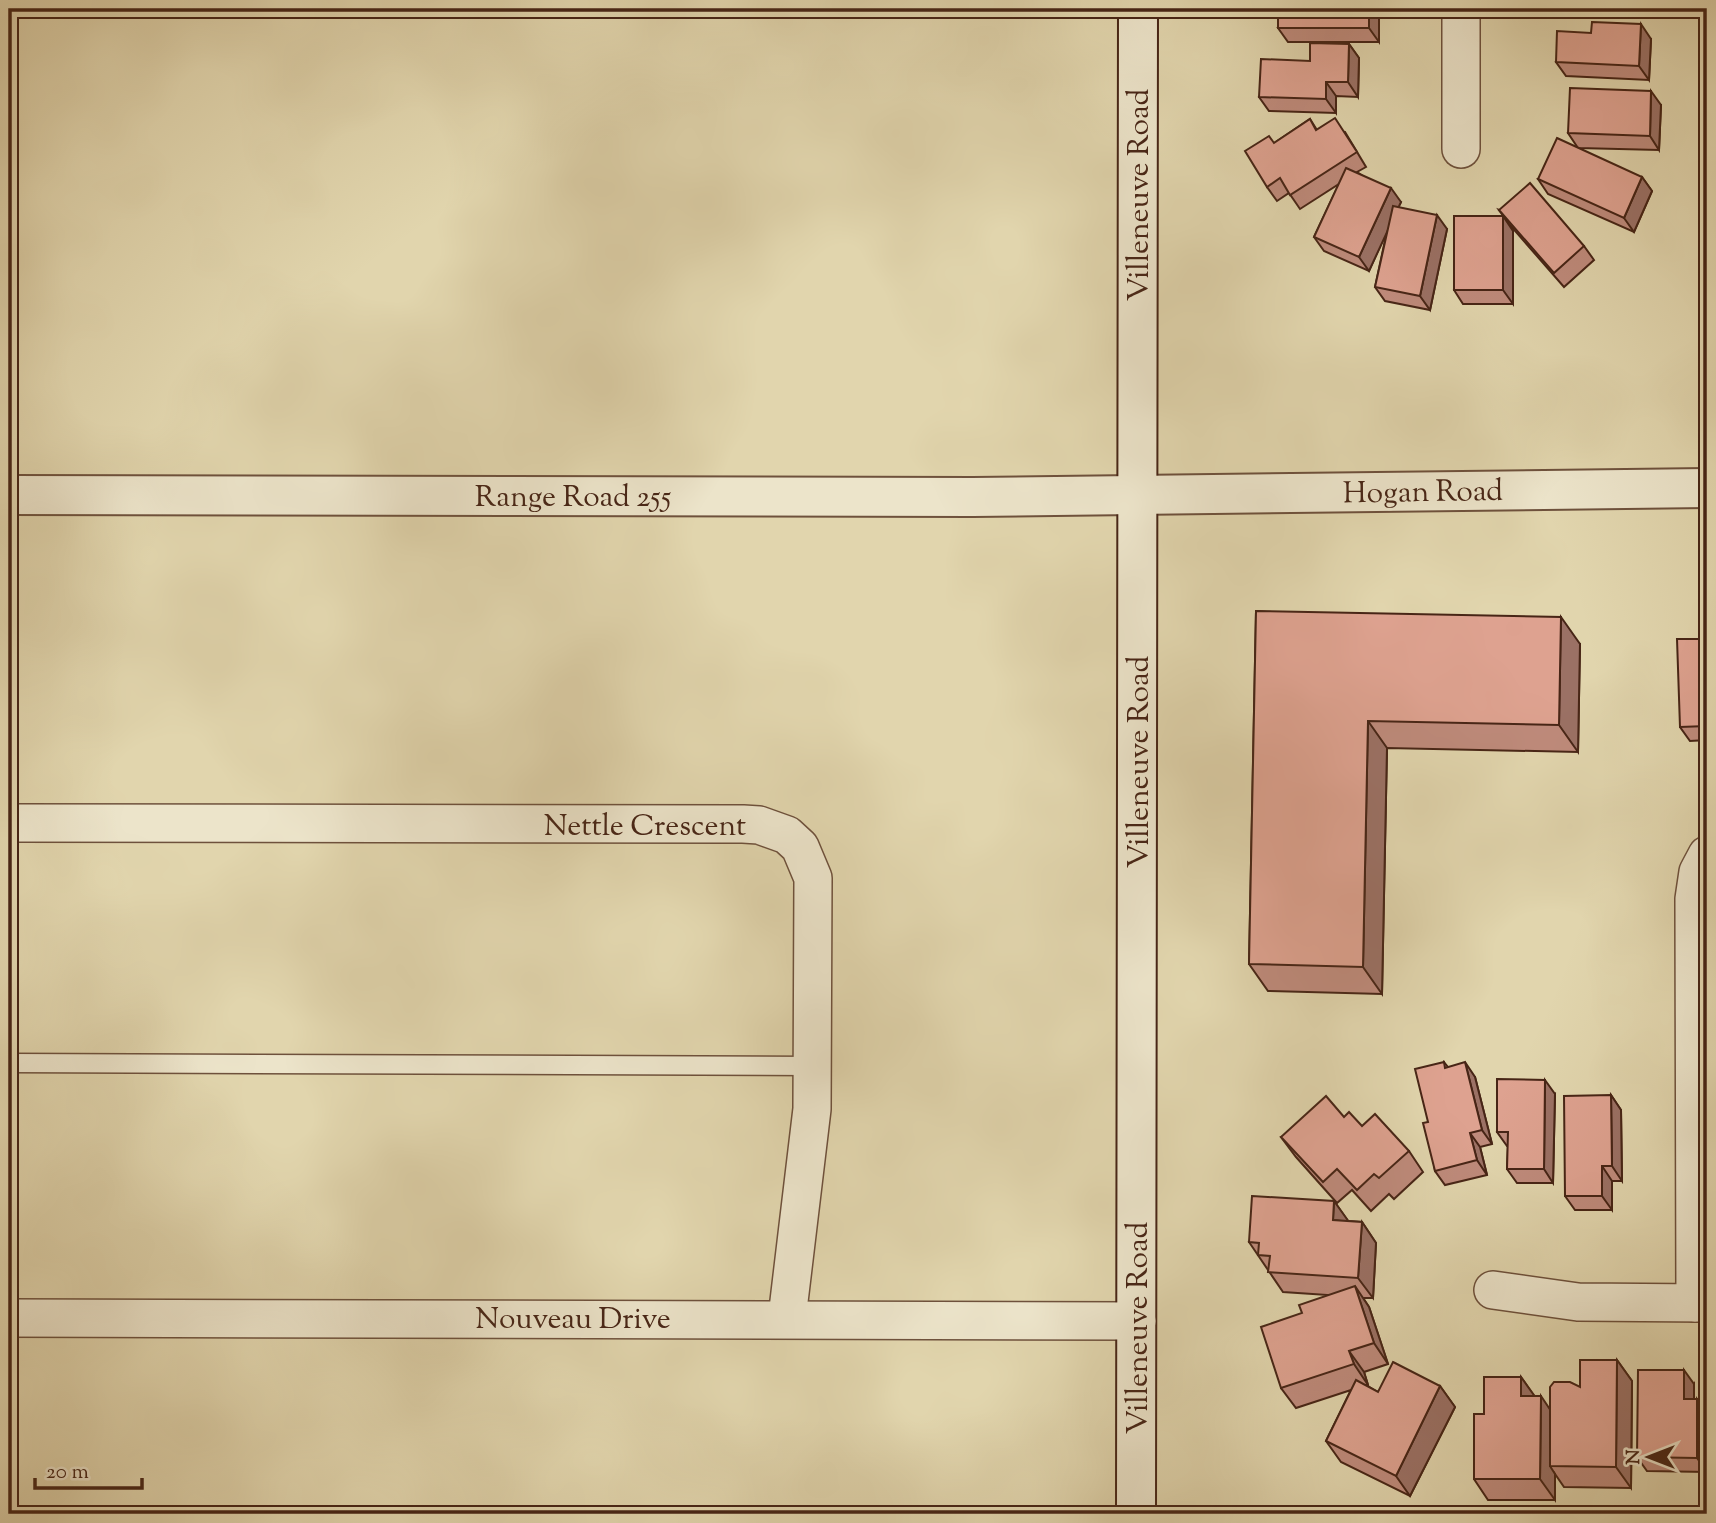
<svg xmlns="http://www.w3.org/2000/svg" width="1716" height="1523" font-family="'Sorts Mill Goudy',serif">
<rect width="100%" height="100%" fill="#e1d5ad"/>
<filter id="stains"><feTurbulence type="fractalNoise" baseFrequency=".00286" numOctaves="4"/><feColorMatrix values="0 0 0 0 .2 0 0 0 0 .09 0 0 0 0 .02 0 0 0 .5 -.17"/></filter>
<radialGradient id="worn" r=".72"><stop offset=".6" stop-color="#630" stop-opacity="0"/><stop offset="1" stop-color="#630" stop-opacity=".3"/></radialGradient>
<g fill="none" stroke-linecap="round" stroke-linejoin="round">
<g stroke="#6e513c" stroke-width="21">
<polyline id="service" points="9,1063 813,1066"/>
</g>
<g stroke="#6e513c" stroke-width="40">
<g id="minor">
<polyline points="1461,149 1461,9"/>
<polyline points="9,823 743,824 759,825 787,835 800,847 813,878 812,1109 787,1318"/>
<polyline points="1493,1290 1578,1302 1707,1303"/>
<polyline points="1695,1303 1694,899 1698,872 1707,855"/>
<polyline points="9,1318 1137,1321"/>
</g>
</g>
<g stroke="#6e513c" stroke-width="42">
<polyline id="tertiary" points="9,495 973,497 1707,488"/>
</g>
<g stroke="#472516" stroke-width="42">
<polyline id="secondary" points="1136,1514 1138,9"/>
</g>
<use href="#service" stroke="#ece4ca" stroke-width="18"/>
<use href="#minor" stroke="#ece4ca" stroke-width="37"/>
<use href="#tertiary" stroke="#ece4ca" stroke-width="38"/>
<use href="#secondary" stroke="#ece4ca" stroke-width="38"/>
</g>
<g fill="#bf8b7c" stroke="#472516" stroke-width="2">
<polygon points="1379,9 1379,42 1288,42 1278,28"/>
<polygon points="1542,9 1633,9 1633,13 1548,17"/>
<polygon points="1651,39 1649,80 1566,76 1556,62"/>
<polygon points="1349,44 1359,58 1358,97 1336,96 1336,113 1269,111 1259,97 1310,61"/>
<polygon points="1661,105 1659,150 1578,148 1568,133"/>
<polygon points="1310,119 1317,130 1345,132 1366,167 1357,172 1401,202 1398,207 1447,229 1430,310 1385,301 1375,287 1387,231 1369,271 1324,251 1314,237 1339,184 1300,209 1289,193 1277,201 1267,187 1274,143"/>
<polygon points="1642,177 1652,191 1634,232 1548,194 1538,179"/>
<polygon points="1499,210 1584,246 1594,260 1564,287 1509,224"/>
<polygon points="1513,231 1513,304 1463,304 1454,290"/>
<polygon points="1256,611 1580,644 1578,752 1387,748 1382,994 1268,991 1249,964"/>
<polygon points="1707,639 1707,740 1690,741 1680,727"/>
<polygon points="1444,1062 1448,1067 1475,1077 1492,1144 1480,1147 1487,1175 1445,1185 1435,1171 1428,1122"/>
<polygon points="1555,1094 1553,1183 1517,1183 1507,1169 1508,1146 1507,1146 1497,1132"/>
<polygon points="1611,1095 1621,1110 1622,1181 1612,1181 1612,1210 1575,1210 1565,1196"/>
<polygon points="1344,1117 1409,1151 1423,1172 1394,1199 1389,1194 1371,1211 1352,1190 1337,1203 1296,1157 1281,1137"/>
<polygon points="1334,1201 1348,1221 1362,1222 1376,1243 1373,1298 1363,1298 1369,1307 1388,1364 1364,1372 1368,1385 1366,1385 1378,1392 1440,1386 1455,1407 1410,1496 1341,1462 1326,1441 1351,1390 1296,1408 1281,1388 1302,1313 1328,1295 1283,1292 1249,1242"/>
<polygon points="1617,1360 1632,1381 1631,1488 1564,1487 1555,1474 1555,1500 1488,1500 1474,1479 1484,1414 1521,1377 1534,1396 1550,1409"/>
<polygon points="1694,1384 1694,1399 1707,1413 1707,1472 1647,1471 1637,1457"/>
</g>
<g fill="#9b7165" stroke="#472516" stroke-width="2">
<polygon points="1369,9 1379,9 1379,42 1369,28"/>
<polygon points="1641,24 1651,39 1649,80 1639,66"/>
<polygon points="1349,44 1359,58 1358,97 1348,82"/>
<polygon points="1326,82 1336,96 1336,113 1326,99"/>
<polygon points="1651,91 1661,105 1659,150 1650,136"/>
<polygon points="1642,177 1652,191 1634,232 1624,218"/>
<polygon points="1391,188 1401,202 1369,271 1359,257"/>
<polygon points="1437,215 1447,229 1430,310 1420,296"/>
<polygon points="1503,216 1513,231 1513,304 1503,290"/>
<polygon points="1561,617 1580,644 1578,752 1559,725"/>
<polygon points="1368,721 1387,748 1382,994 1363,967"/>
<polygon points="1465,1062 1475,1077 1492,1144 1482,1130"/>
<polygon points="1545,1080 1555,1094 1553,1183 1544,1169"/>
<polygon points="1611,1095 1621,1110 1622,1181 1612,1166"/>
<polygon points="1470,1133 1480,1147 1487,1175 1477,1160"/>
<polygon points="1602,1166 1612,1181 1612,1210 1602,1196"/>
<polygon points="1334,1201 1349,1222 1333,1220"/>
<polygon points="1362,1222 1376,1243 1373,1298 1358,1278"/>
<polygon points="1355,1286 1369,1307 1388,1364 1374,1343"/>
<polygon points="1349,1351 1364,1372 1368,1385 1354,1364"/>
<polygon points="1617,1360 1632,1381 1631,1488 1616,1467"/>
<polygon points="1684,1370 1694,1384 1694,1413 1684,1399"/>
<polygon points="1521,1377 1536,1398 1521,1396"/>
<polygon points="1440,1386 1455,1407 1410,1496 1396,1476"/>
<polygon points="1541,1396 1555,1417 1550,1466 1555,1474 1555,1500 1540,1479"/>
<polygon points="1697,1399 1707,1413 1707,1472 1697,1458"/>
</g>
<g fill="#dea290" stroke="#472516" stroke-width="2">
<rect x="1278" y="9" width="91" height="19"/>
<polygon points="1592,22 1641,24 1639,66 1556,62 1557,31 1591,33"/>
<polygon points="1310,43 1349,44 1348,82 1326,82 1326,99 1259,97 1261,59 1310,61"/>
<polygon points="1570,88 1651,91 1650,136 1568,133"/>
<polygon points="1335,118 1357,152 1290,195 1280,178 1267,187 1245,151 1269,136 1274,143 1310,119 1316,130"/>
<polygon points="1557,138 1642,177 1624,218 1538,179"/>
<polygon points="1346,168 1391,188 1359,257 1314,237"/>
<polygon points="1530,183 1584,246 1554,273 1499,210"/>
<polygon points="1393,206 1437,215 1420,296 1375,287"/>
<rect x="1454" y="216" width="49" height="74"/>
<polygon points="1256,611 1561,617 1559,725 1368,721 1363,967 1249,964"/>
<polygon points="1677,639 1707,639 1707,726 1680,727"/>
<polygon points="1444,1062 1445,1068 1465,1062 1482,1130 1470,1133 1477,1160 1435,1171 1423,1123 1428,1122 1415,1069"/>
<polygon points="1497,1079 1545,1080 1544,1169 1507,1169 1508,1132 1497,1132"/>
<polygon points="1611,1095 1612,1166 1602,1166 1602,1196 1565,1196 1564,1096"/>
<polygon points="1326,1096 1344,1117 1349,1112 1362,1126 1375,1114 1409,1151 1379,1178 1374,1174 1357,1190 1337,1169 1323,1182 1281,1137"/>
<polygon points="1252,1196 1334,1201 1333,1220 1362,1222 1358,1278 1268,1272 1270,1256 1258,1255 1259,1243 1249,1242"/>
<polygon points="1355,1286 1374,1343 1349,1351 1354,1364 1281,1388 1261,1327 1302,1313 1299,1305"/>
<polygon points="1580,1360 1617,1360 1616,1467 1550,1466 1550,1387 1554,1382 1570,1382 1580,1387"/>
<polygon points="1393,1362 1440,1386 1396,1476 1326,1441 1356,1380 1378,1392"/>
<polygon points="1638,1370 1684,1370 1684,1399 1697,1399 1697,1458 1637,1457"/>
<polygon points="1484,1377 1521,1377 1521,1396 1541,1396 1540,1479 1474,1479 1474,1414 1484,1414"/>
</g>
<g text-anchor="middle" stroke-width="5" stroke-linejoin="round" paint-order="stroke">
<g font-size="30" fill="#472516" stroke="#ece4ca">
<text transform="translate(1138 195) rotate(-90)" y="10">Villeneuve Road</text>
<text transform="translate(1423 491) rotate(-1)" y="10">Hogan Road</text>
<text x="573" y="506">Range Road 255</text>
<text transform="translate(1138 762) rotate(-90)" y="10">Villeneuve Road</text>
<text x="645" y="835">Nettle Crescent</text>
<text x="573" y="1328">Nouveau Drive</text>
<text transform="translate(1137 1328) rotate(-90)" y="10">Villeneuve Road</text>
</g>
</g>
<rect width="1716" height="1523" fill="none" stroke="#e1d5ad" stroke-width="35"/>
<rect x="10" y="10" width="1695" height="1502" fill="none" stroke="#472516" stroke-width="3.5"/>
<rect x="18" y="18" width="1681" height="1488" fill="none" stroke="#472516" stroke-width="2"/>
<g transform="translate(1649 1457) rotate(270)" stroke="#ece4ca" stroke-width="5" paint-order="stroke">
<path d="M0-5L12 26L0 18L-12 26Z" fill="#472516"/>
<text y="-10" font-size="19" font-weight="bold" text-anchor="middle" fill="#472516">N</text>
</g>
<path d="M35 1478v10h107v-10" fill="none" stroke="#472516" stroke-width="3.5"/>
<text x="46" y="1478" font-size="21" fill="#472516" stroke="#ece4ca" stroke-width="5" paint-order="stroke">20 m</text>
<rect width="100%" height="100%" filter="url(#stains)"/>
<rect width="100%" height="100%" fill="url(#worn)"/>
</svg>
